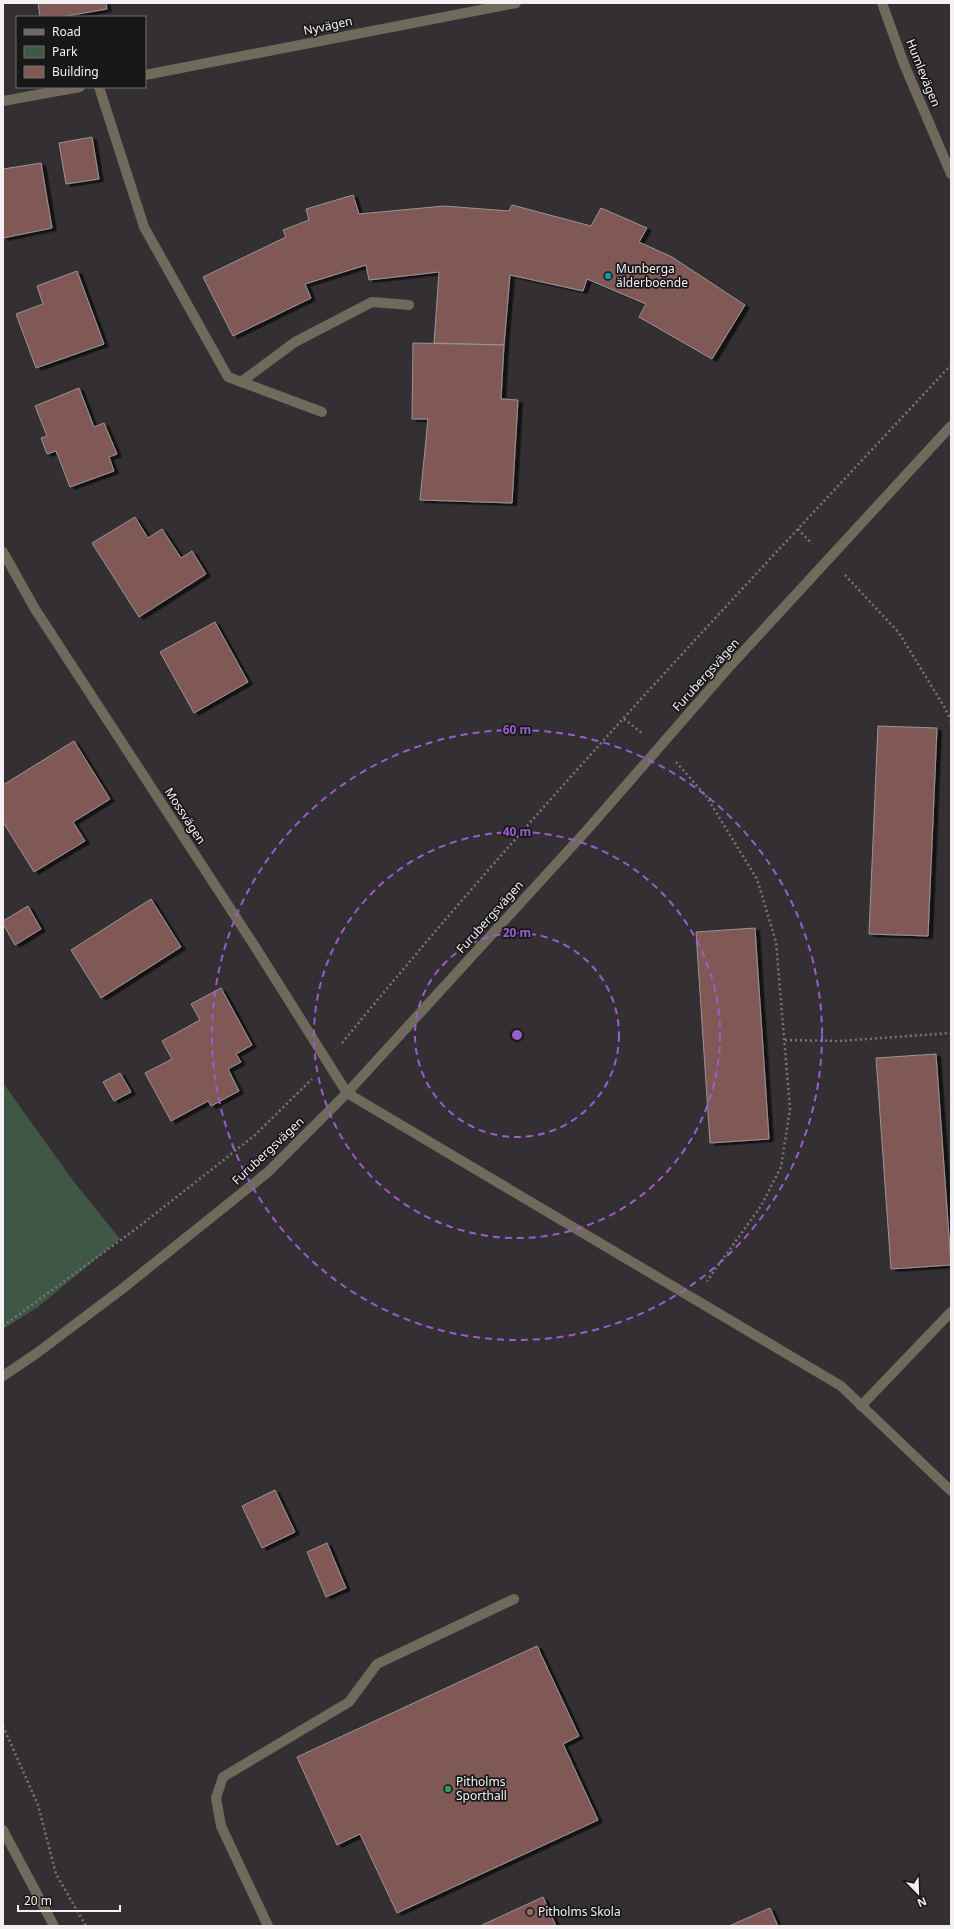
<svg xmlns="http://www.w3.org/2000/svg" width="954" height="1929" font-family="'Noto Sans',sans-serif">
<defs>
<filter id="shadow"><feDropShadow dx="4.5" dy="2.5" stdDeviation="0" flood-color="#0009"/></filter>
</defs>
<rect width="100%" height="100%" fill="#332f33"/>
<polygon fill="#3f5745" points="3,1083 74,1182 120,1239 38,1307 3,1329"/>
<g fill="#805956" stroke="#9b9493" filter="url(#shadow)">
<polygon points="38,3 106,3 107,9 61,17 40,17"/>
<polygon points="92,137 99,179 66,184 59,143"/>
<polygon points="41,163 52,228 3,238 3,169"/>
<polygon points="353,195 359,214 444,206 509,211 512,205 591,226 601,208 647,228 639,242 672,257 745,305 712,359 639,317 646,304 587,279 583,291 510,275 504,345 434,343 439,272 369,280 366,265 305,284 311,298 233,336 203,277 286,237 283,230 309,220 306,209"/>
<polygon points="77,271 104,344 36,368 16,314 43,304 37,286"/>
<polygon points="413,343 504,345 501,399 518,400 512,503 420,500 428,419 412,419"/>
<polygon points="79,388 94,427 104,423 117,454 109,457 114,471 70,487 56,451 47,454 41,438 47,436 35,406"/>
<polygon points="135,517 148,538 162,529 181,558 192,551 206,574 139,617 92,543"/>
<polygon points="215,622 248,682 194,713 160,652"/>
<polygon points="878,726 937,728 928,936 869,934"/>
<polygon points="74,741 110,799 73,822 85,841 34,872 3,822 3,785"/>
<polygon points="151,899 181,947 101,998 71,950"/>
<polygon points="28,906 41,929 15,945 3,924 3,921"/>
<polygon points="755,928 769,1139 710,1143 696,932"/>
<polygon points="221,988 252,1045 236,1054 241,1062 228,1069 239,1091 211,1106 208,1101 171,1121 145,1073 172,1059 162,1041 200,1020 191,1004"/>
<polygon points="936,1054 951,1265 891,1269 876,1058"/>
<polygon points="120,1073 131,1092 114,1101 103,1082"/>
<polygon points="275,1490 295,1532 262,1548 242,1506"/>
<polygon points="327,1543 346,1588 326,1597 307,1552"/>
<polygon points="537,1646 579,1736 563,1744 598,1820 397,1913 360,1834 337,1845 297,1757"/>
<polygon points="543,1897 556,1926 480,1926"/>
<polygon points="770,1908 778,1926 729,1926"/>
</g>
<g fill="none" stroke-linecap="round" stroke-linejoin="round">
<g stroke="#797579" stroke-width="2.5" stroke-dasharray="2 3" stroke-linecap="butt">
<polyline points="798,529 812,544"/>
<polyline points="845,575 899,633 945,708 951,721"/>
<polyline points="624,719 642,733"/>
<polyline points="676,762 706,796 757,879 776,942 790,1109 781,1167 761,1206 707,1281"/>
<polyline points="785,1040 840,1041 951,1033"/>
<path d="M342 1043C534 808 744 587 951 365"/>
<polyline points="3,1326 137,1228 211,1170 255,1135 312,1079"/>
<polyline points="3,1726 38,1805 56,1874 86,1926"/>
</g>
<g stroke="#706a5c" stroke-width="10">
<polyline points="99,87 144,227 228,377 322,412"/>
<polyline points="241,382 295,342 372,302 409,305"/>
<polyline points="347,1093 841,1386 951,1491"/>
<polyline points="861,1406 951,1312"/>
<polyline points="268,1926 221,1826 216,1798 223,1777 349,1702 377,1664 514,1599"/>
</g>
<g stroke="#706a5c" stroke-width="10">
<polyline points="882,3 904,64 951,174"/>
<polyline points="145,75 516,3"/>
<polyline points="3,101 80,87"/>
<polyline points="3,552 35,609 254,945 347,1093"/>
</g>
<g stroke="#706a5c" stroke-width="10">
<polyline points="3,1376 37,1353 122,1289 268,1172 347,1093 587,830 730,666 951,426"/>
<polyline points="3,1830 54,1926"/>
</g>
</g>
<g fill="none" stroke="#995dcc" stroke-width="2" stroke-dasharray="7 5">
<circle cx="517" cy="1035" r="102"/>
<circle cx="517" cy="1035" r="203"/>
<circle cx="517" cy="1035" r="305"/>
</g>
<circle fill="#0f9aa8" stroke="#191819" stroke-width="1.5" cx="608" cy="276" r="4"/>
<circle fill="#2e9e5b" stroke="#191819" stroke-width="1.5" cx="448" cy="1789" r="4"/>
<circle fill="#8d6e63" stroke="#191819" stroke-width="1.5" cx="530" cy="1912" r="4"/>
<g text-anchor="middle" stroke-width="3.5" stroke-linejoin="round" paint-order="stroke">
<g font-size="12" fill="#f4f1f4" stroke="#191819">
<text transform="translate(328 26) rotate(-12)" y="4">Nyvägen</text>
<text transform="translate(923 73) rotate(68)" y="4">Humlevägen</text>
<text transform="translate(706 675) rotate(-48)" y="4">Furubergsvägen</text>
<text transform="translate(185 816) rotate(57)" y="4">Mossvägen</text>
<text transform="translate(490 917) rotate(-48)" y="4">Furubergsvägen</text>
<text transform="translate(268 1151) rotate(-43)" y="4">Furubergsvägen</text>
</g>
<g font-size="12" fill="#f4f1f4" stroke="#191819" text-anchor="start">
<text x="616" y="273">Munberga<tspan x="616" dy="14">älderboende</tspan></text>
<text x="456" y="1786">Pitholms<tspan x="456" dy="14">Sporthall</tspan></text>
<text x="538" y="1916">Pitholms Skola</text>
</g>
</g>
<circle cx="517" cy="1035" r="6" fill="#995dcc" stroke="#191819" stroke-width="2"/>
<g font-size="12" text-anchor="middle" font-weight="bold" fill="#995dcc" stroke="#191819" stroke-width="3.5" stroke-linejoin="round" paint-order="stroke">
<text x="517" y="734">60 m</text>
<text x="517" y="836">40 m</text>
<text x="517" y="937">20 m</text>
</g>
<rect width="954" height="1929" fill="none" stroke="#f4f1f4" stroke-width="8"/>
<rect x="16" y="16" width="130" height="72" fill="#191819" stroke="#716f71"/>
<rect x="24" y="29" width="20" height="6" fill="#706a5c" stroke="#716f71"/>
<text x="52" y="36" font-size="12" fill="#f4f1f4">Road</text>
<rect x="24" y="46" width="20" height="12" fill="#3f5745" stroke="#716f71"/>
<text x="52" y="56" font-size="12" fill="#f4f1f4">Park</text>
<rect x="24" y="66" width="20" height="12" fill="#805956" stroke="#716f71"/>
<text x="52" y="76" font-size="12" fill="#f4f1f4">Building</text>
<g transform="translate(918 1893) rotate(157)" stroke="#191819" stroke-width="3" paint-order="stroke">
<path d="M0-3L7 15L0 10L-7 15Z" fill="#f4f1f4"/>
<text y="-6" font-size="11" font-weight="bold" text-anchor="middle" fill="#f4f1f4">N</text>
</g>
<path d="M18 1905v6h102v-6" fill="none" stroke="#f4f1f4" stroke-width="2"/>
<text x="24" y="1905" font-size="12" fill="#f4f1f4" stroke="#191819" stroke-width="3" paint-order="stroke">20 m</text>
</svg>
